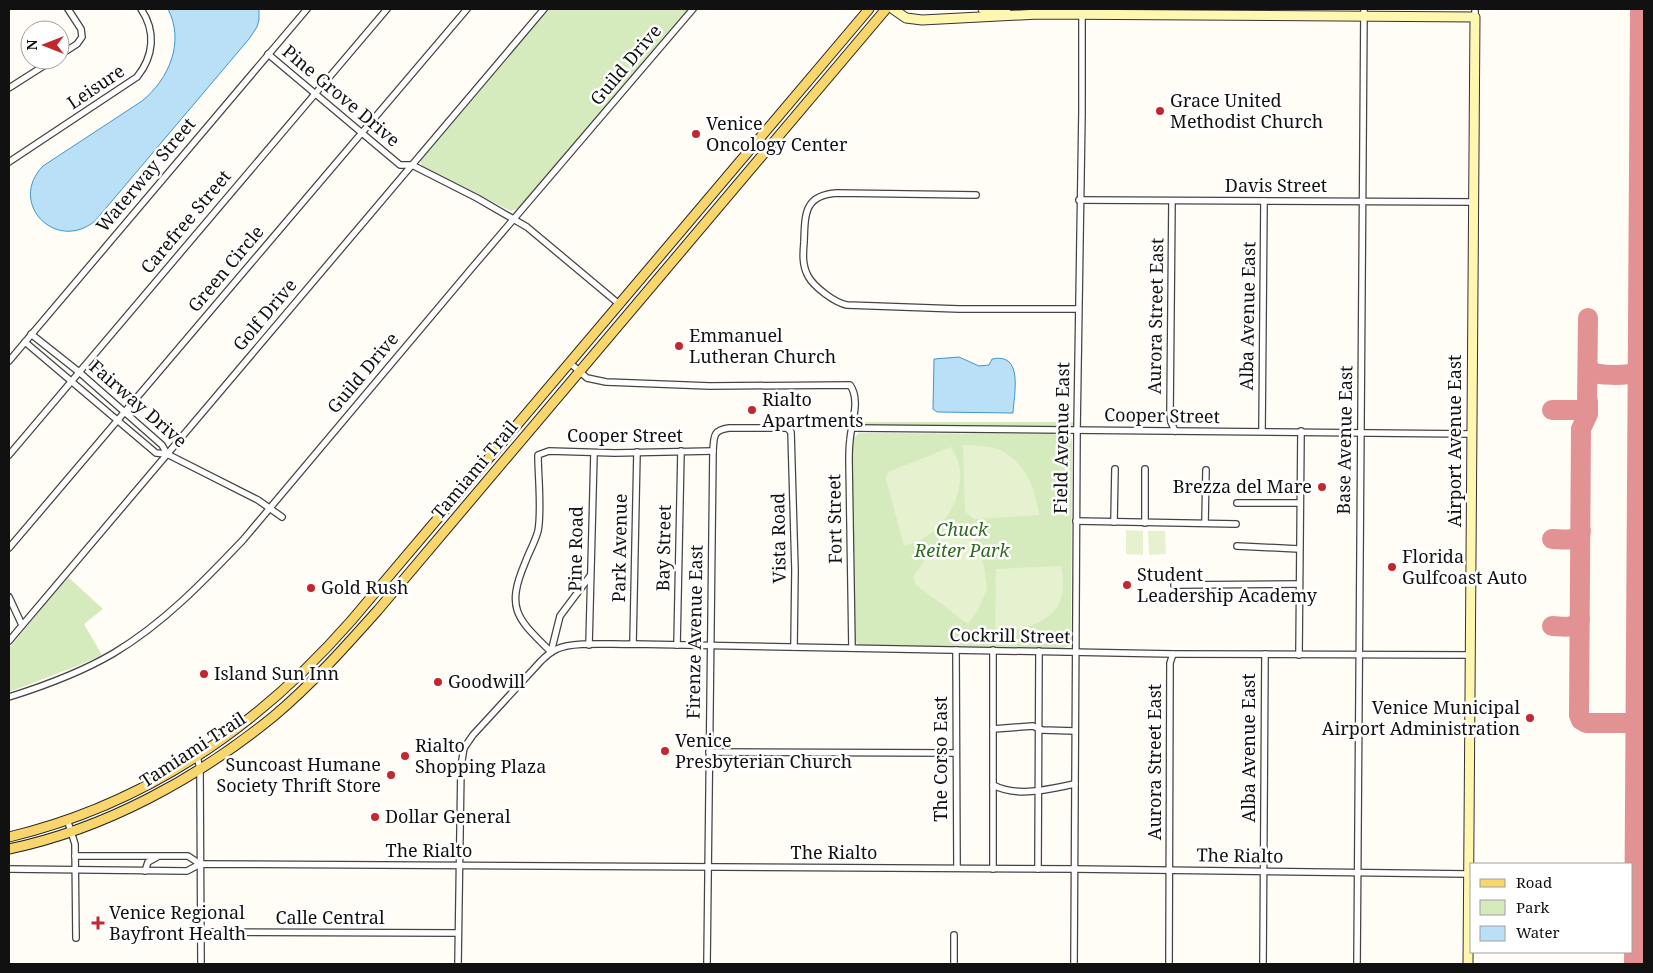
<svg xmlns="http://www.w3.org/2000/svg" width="1653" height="973" font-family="'Noto Serif',serif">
<rect width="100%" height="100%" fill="#fffdf5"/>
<g fill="#d5ebbd">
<polygon points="548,9 689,9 523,204 519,208 511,211 425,168 422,166 420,161"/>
<polygon points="855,422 1078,422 1075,437 1071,432 859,429 855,431"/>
<polygon points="859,433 1069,434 1072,439 1071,643 1069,646 1061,649 859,645 854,640 852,450 854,438"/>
<polygon points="68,577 103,609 84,624 102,655 77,666 9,692 9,648"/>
</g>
<g fill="#e6f2cf">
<path d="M963 445C973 446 985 445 994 448 1024 458 1035 487 1039 515L974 519 965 511Z"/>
<path d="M951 447C954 453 958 459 959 465 965 493 947 526 922 539 917 542 910 544 904 546L886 479 888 472Z"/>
<polygon points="952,519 976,541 984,566 987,589 978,610 968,624 916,585 913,577"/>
<polygon points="1126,530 1143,531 1143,555 1126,554"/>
<polygon points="1148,531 1165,531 1166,554 1149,555"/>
<path d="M1061 566C1063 577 1064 587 1061 598 1054 624 1018 631 995 633L996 569Z"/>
</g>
<g fill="#b9e0f7" stroke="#3f96cf">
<path d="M168 9H259V20L257 27 249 39 95 221C56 253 7 203 43 166L142 101C169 79 185 42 168 9Z"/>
<path d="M959 357 979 366 989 365 992 359C1024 352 1014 394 1013 413L937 412 933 409 934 359Z"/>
</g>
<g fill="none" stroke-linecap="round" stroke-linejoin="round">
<g stroke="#e29292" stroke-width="20">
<path d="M1588 366 1590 371C1597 376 1628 376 1636 372L1638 366"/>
<polyline points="1588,401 1588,414 1581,429 1579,715 1581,720 1586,723 1628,723 1633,726 1636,731"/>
<polyline points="1552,410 1581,410 1587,405 1588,318"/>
<path d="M1552 539C1563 539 1577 543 1581 531"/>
<path d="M1552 626C1562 626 1575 630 1580 619"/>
<polyline points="1634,964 1640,9"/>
</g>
<g stroke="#444" stroke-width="8">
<g id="street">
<polyline points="1475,17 1475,9"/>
<polyline points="268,54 400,165 412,165 477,198 527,227 619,304"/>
<polyline points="60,55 77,44 82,37 81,29 68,9"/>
<polyline points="9,88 53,60"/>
<path d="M9 162 137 77C154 56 156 31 141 9"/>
<path d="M976 195 837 193C804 195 805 214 804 242 803 253 802 265 808 276 814 287 835 303 847 305L959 309H1078"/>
<polyline points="1079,200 1473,202"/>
<polyline points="1172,201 1170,414 1171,422 1175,431"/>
<polyline points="31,334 79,372 162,445 167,454 258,500 282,517"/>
<polyline points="25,342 156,453 167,454"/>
<polyline points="9,361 307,9"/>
<path d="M570 363 587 378 606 382 710 386 850 385C861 400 851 424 850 440 849 447 849 454 849 461L852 648"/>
<polyline points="853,428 1471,434"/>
<polyline points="1262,431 1264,201"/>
<polyline points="9,455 387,9"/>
<polyline points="1237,503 1300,503"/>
<polyline points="1076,521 1236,524"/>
<polyline points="1114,522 1115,469"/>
<polyline points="1145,523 1145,469"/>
<polyline points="1205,523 1206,470"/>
<polyline points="1237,546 1299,549"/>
<polyline points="9,548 467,9"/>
<polyline points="1174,585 1299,584"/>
<polyline points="9,597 22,625"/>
<polyline points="9,641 544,9"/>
<polyline points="633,644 637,452"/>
<polyline points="589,645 594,453"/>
<polyline points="677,645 681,451"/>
<polyline points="956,650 957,868"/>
<polyline points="993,650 993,869"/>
<path d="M551 652C518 619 505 610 525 563 529 552 535 542 538 531 542 511 538 476 538 455L549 451 615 453 713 451"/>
<polyline points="551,652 560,616 590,576"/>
<polyline points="1299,655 1301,431"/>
<path d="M9 697C44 686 82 672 114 653 164 623 204 581 243 540L471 269 693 9"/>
<polyline points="993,729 1033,726 1042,730 1075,731"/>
<polyline points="709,752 956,753"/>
<polyline points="197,756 200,769 201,964"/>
<path d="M993 785C1018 798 1049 789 1075 784"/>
<polyline points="67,819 75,844 76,938"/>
<polyline points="75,856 188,856 200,864"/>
<polyline points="9,869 187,871 200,864 1075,869 1468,874"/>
<polyline points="1038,869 1039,651"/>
<polyline points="145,871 148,862 157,857"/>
<polyline points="202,932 457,933"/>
<path d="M458 964 461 766 464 748 473 735 541 661C546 656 550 652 557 649 574 641 613 645 633 644L1173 654 1469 655"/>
<path d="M707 964 713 451C714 436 713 430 729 428H787L791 432 795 570 794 647"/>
<polyline points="954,964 954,935"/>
<polyline points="1074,964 1077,429 1082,112 1082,15 1087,9"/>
<polyline points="1169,964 1170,663 1173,654"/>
<polyline points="1263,964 1265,654"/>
<polyline points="1357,964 1364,9"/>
</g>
</g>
<g stroke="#333" stroke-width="11">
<g id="secondary">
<polyline points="893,9 906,18 922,20 1039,14 1475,17 1468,964"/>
<polyline points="983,9 1006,12"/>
</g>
</g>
<g stroke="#222" stroke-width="11">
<g id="primary">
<path d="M9 837C147 804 259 726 351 621L869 9"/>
<path d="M9 849C105 829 198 778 274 716 312 684 345 647 378 610L886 9"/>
</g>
</g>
<use href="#street" stroke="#fff" stroke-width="5.5"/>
<use href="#secondary" stroke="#fff6b0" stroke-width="9"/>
<use href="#primary" stroke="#f9d66b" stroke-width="9"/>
</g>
<g fill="#c4262e" stroke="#fff" stroke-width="2">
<circle cx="1160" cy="111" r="5"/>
<circle cx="696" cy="134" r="5"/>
<circle cx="679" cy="346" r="5"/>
<circle cx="752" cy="410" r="5"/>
<circle cx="1322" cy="487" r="5"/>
<circle cx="1392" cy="567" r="5"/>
<circle cx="1127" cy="585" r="5"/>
<circle cx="311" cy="588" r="5"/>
<circle cx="204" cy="674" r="5"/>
<circle cx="438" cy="682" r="5"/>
<circle cx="1530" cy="718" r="5"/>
<circle cx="665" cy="751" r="5"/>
<circle cx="405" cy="756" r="5"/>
<circle cx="391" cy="775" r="5"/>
<circle cx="375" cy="817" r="5"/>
<path d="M95.5 915.5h5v5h5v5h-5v5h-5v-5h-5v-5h5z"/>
</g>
<g text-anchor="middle" stroke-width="5" stroke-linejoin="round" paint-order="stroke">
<g font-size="18" fill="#111" stroke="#fff">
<text transform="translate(626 65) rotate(-50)" y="6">Guild Drive</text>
<text transform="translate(96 87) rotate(-34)" y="6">Leisure</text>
<text transform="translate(341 96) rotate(40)" y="6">Pine Grove Drive</text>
<text transform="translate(146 175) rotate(-50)" y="6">Waterway Street</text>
<text x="1276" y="192">Davis Street</text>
<text transform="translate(186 222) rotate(-50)" y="6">Carefree Street</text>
<text transform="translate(226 269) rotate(-50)" y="6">Green Circle</text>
<text transform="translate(265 315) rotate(-50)" y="6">Golf Drive</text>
<text transform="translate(1156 316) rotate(-89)" y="6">Aurora Street East</text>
<text transform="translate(1248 316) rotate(-89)" y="6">Alba Avenue East</text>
<text transform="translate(363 373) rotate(-50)" y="6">Guild Drive</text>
<text transform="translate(138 404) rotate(41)" y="6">Fairway Drive</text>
<text transform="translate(1162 416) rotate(1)" y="6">Cooper Street</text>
<text x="625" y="442">Cooper Street</text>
<text transform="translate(1062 438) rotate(-89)" y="6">Field Avenue East</text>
<text transform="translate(1345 440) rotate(-89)" y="6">Base Avenue East</text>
<text transform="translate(1455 441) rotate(-90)" y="6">Airport Avenue East</text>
<text transform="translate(475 470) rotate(-50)" y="6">Tamiami Trail</text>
<text transform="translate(835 519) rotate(-91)" y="6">Fort Street</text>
<text transform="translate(779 538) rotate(-91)" y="6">Vista Road</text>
<text transform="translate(620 548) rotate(-89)" y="6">Park Avenue</text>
<text transform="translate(664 548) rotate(-89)" y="6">Bay Street</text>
<text transform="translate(576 549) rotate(-89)" y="6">Pine Road</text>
<text transform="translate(695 632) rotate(-89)" y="6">Firenze Avenue East</text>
<text transform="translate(1010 636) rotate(1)" y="6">Cockrill Street</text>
<text transform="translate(1249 748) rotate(-90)" y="6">Alba Avenue East</text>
<text transform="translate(193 750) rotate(-33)" y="6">Tamiami Trail</text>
<text transform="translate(941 759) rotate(-90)" y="6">The Corso East</text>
<text transform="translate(1155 762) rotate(-90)" y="6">Aurora Street East</text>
<text x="429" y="857">The Rialto</text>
<text x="834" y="859">The Rialto</text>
<text transform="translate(1240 856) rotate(1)" y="6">The Rialto</text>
<text x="330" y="924">Calle Central</text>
</g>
<g font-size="18" fill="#111" stroke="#fff" text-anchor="start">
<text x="1170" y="107">Grace United<tspan x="1170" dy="21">Methodist Church</tspan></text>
<text x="706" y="130">Venice<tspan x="706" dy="21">Oncology Center</tspan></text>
<text x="689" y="342">Emmanuel<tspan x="689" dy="21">Lutheran Church</tspan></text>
<text x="762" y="406">Rialto<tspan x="762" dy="21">Apartments</tspan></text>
<text x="1312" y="493" text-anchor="end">Brezza del Mare</text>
<text x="1402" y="563">Florida<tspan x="1402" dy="21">Gulfcoast Auto</tspan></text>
<text x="1137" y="581">Student<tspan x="1137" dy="21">Leadership Academy</tspan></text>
<text x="321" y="594">Gold Rush</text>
<text x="214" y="680">Island Sun Inn</text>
<text x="448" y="688">Goodwill</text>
<text x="1520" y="714" text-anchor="end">Venice Municipal<tspan x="1520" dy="21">Airport Administration</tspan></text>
<text x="675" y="747">Venice<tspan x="675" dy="21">Presbyterian Church</tspan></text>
<text x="415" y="752">Rialto<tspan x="415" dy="21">Shopping Plaza</tspan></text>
<text x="381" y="771" text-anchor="end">Suncoast Humane<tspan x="381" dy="21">Society Thrift Store</tspan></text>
<text x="385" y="823">Dollar General</text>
<text x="109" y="919">Venice Regional<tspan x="109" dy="21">Bayfront Health</tspan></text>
</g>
<g font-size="18" font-style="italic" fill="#2f6b1f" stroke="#fff">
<text x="962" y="536">Chuck<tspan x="962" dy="21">Reiter Park</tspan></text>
</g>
</g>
<rect width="1653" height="973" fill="none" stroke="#111111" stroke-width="20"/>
<rect x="1470" y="863" width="162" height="90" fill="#ffffff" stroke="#a0a0a0"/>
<rect x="1480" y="879" width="25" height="8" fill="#f9d66b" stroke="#a0a0a0"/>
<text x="1516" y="888" font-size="15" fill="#111111">Road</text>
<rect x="1480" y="900" width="25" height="15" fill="#d5ebbd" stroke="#a0a0a0"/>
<text x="1516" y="913" font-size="15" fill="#111111">Park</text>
<rect x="1480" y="926" width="25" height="15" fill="#b9e0f7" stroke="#a0a0a0"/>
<text x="1516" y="938" font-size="15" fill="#111111">Water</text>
<g transform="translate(45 45) rotate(270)"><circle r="24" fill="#ffffff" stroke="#a0a0a0"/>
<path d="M0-4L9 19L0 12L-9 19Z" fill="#c4262e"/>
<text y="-8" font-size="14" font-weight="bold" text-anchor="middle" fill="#111111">N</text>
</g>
</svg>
